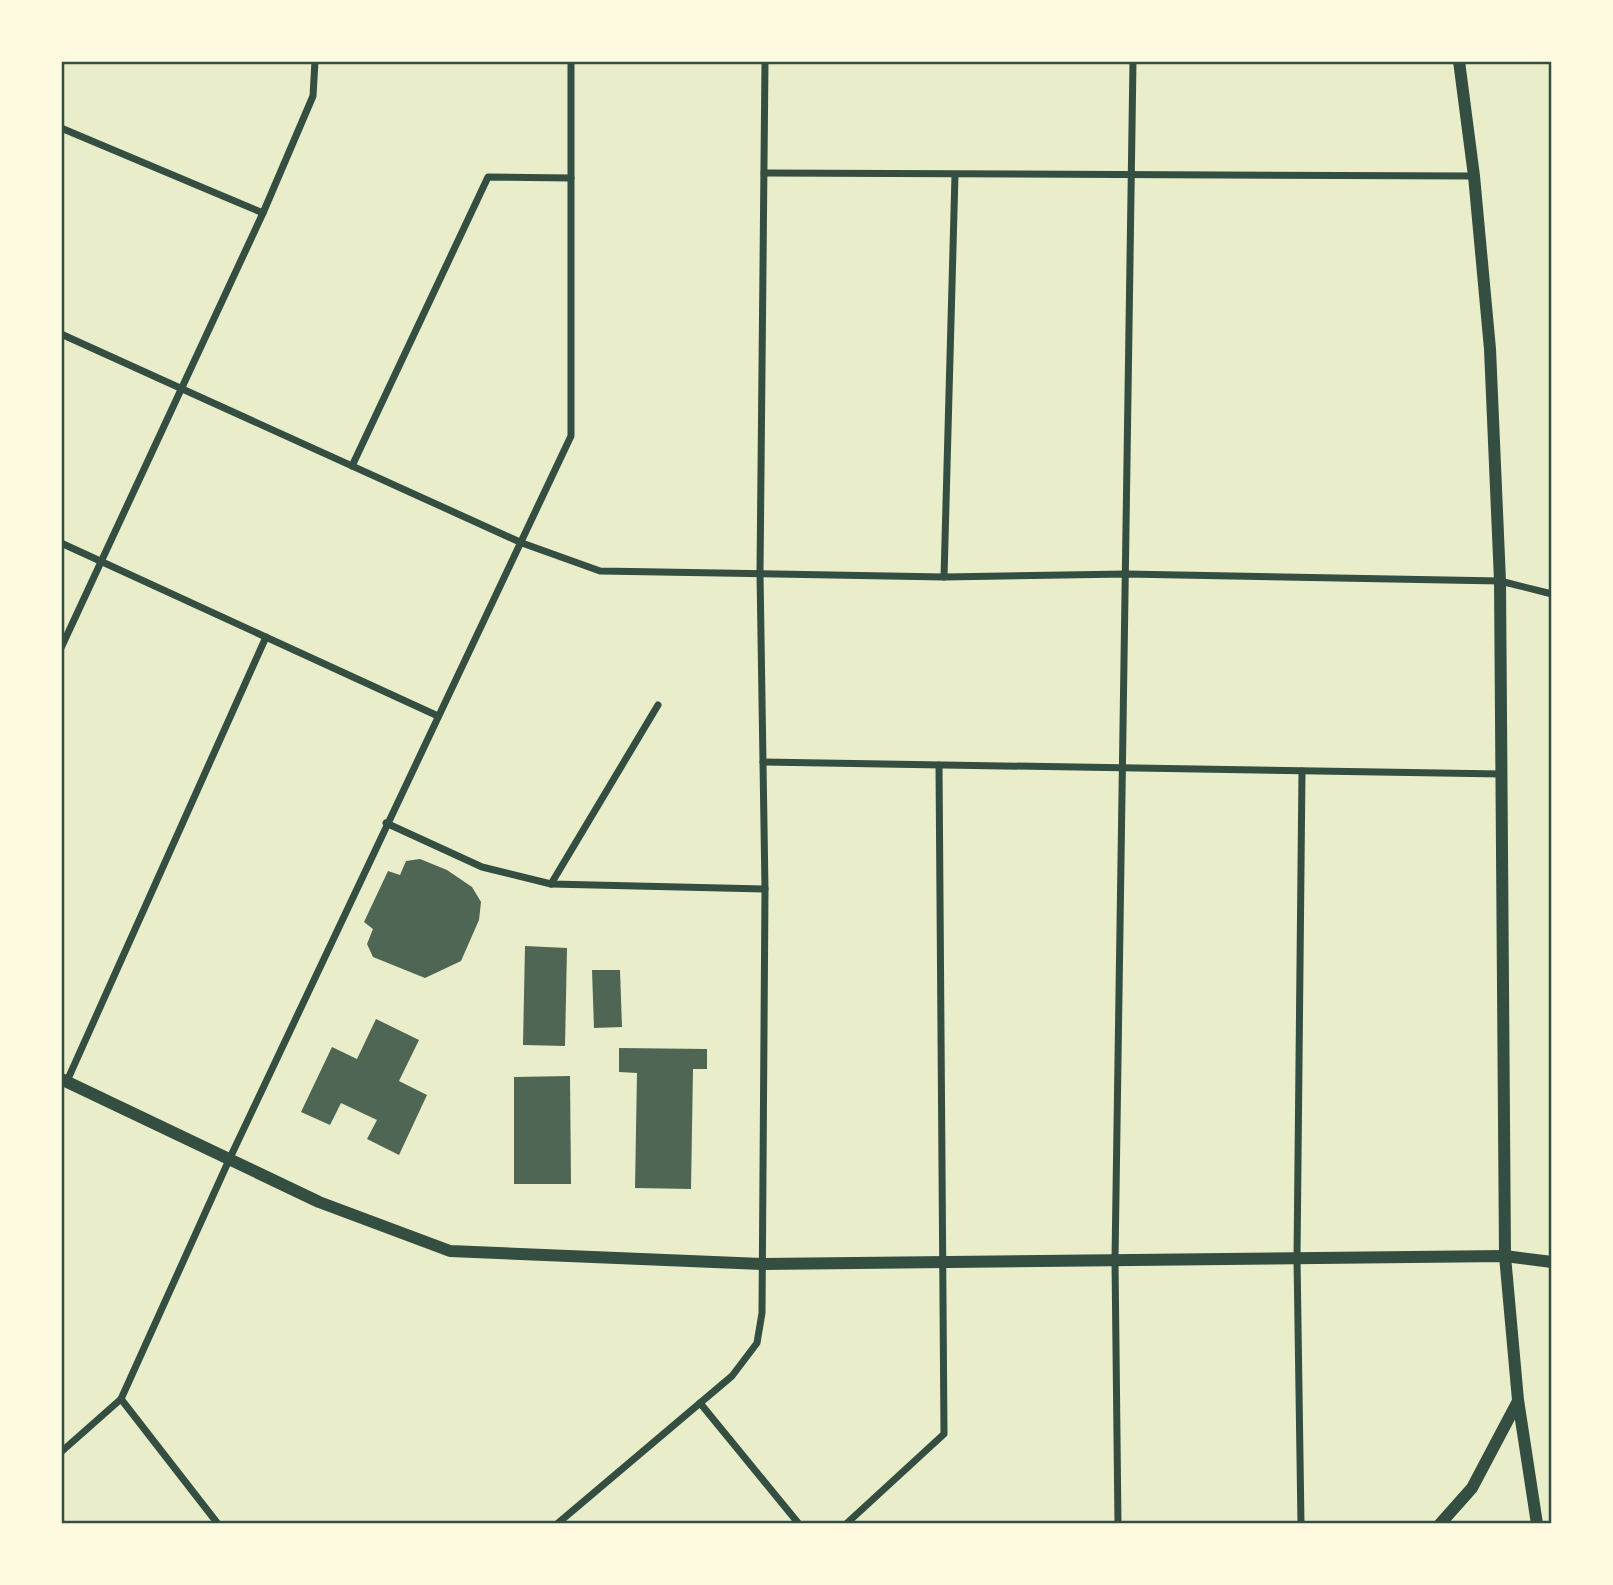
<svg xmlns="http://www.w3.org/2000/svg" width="1613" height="1585" font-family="Roboto,sans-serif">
<rect width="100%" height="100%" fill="#e9edc9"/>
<g fill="#4f6655">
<polygon points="420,859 447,870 472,887 481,902 479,920 461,961 425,978 373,957 367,944 373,929 364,922 388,871 400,875 406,861"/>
<polygon points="525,946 567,948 565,1046 523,1045"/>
<polygon points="592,970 620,970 622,1027 594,1028"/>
<polygon points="376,1019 419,1040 399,1081 427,1095 399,1155 367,1139 377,1120 341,1103 330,1125 301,1112 332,1047 357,1059"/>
<polygon points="619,1048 707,1049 707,1069 693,1069 691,1189 635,1188 637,1073 619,1072"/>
<polygon points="570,1076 571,1184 514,1184 514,1077"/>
</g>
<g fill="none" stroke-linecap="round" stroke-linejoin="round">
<g stroke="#344e41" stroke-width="7">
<polyline points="61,128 263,213"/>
<polyline points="764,173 1474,176"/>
<polyline points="61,334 522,543 600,571 944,577 1126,574 1500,581 1552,594"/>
<polyline points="352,466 488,177 571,178"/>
<polyline points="61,543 438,716"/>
<polyline points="944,577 955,175"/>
<polyline points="61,648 263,213 313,96 315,61"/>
<polyline points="763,762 1502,774"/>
<polyline points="386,823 482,867 551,884 765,889"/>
<polyline points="551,884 658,705"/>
<polyline points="67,1081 266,637"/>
<polyline points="121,1399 218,1524"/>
<polyline points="700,1403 799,1524"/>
<polyline points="61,1452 121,1399 229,1160 571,436 571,61"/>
<polyline points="557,1524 732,1376 757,1343 762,1313 765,889 760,573 765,61"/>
<polyline points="846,1524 944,1434 939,765"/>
<polyline points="1118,1524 1115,1260 1133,61"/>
<polyline points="1301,1524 1297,1258 1302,771"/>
</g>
<g stroke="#344e41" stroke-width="12">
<polyline points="1459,61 1474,176 1490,349 1500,581 1505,1256 1518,1400 1537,1524"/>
<polyline points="61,1079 319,1202 450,1251 762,1264 1505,1256 1552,1262"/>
<polyline points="1440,1524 1472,1488 1518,1401"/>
</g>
</g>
<rect width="1613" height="1585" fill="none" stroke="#fefae0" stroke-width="126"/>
<rect x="63" y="63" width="1487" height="1459" fill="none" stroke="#344e41" stroke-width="2.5"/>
</svg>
